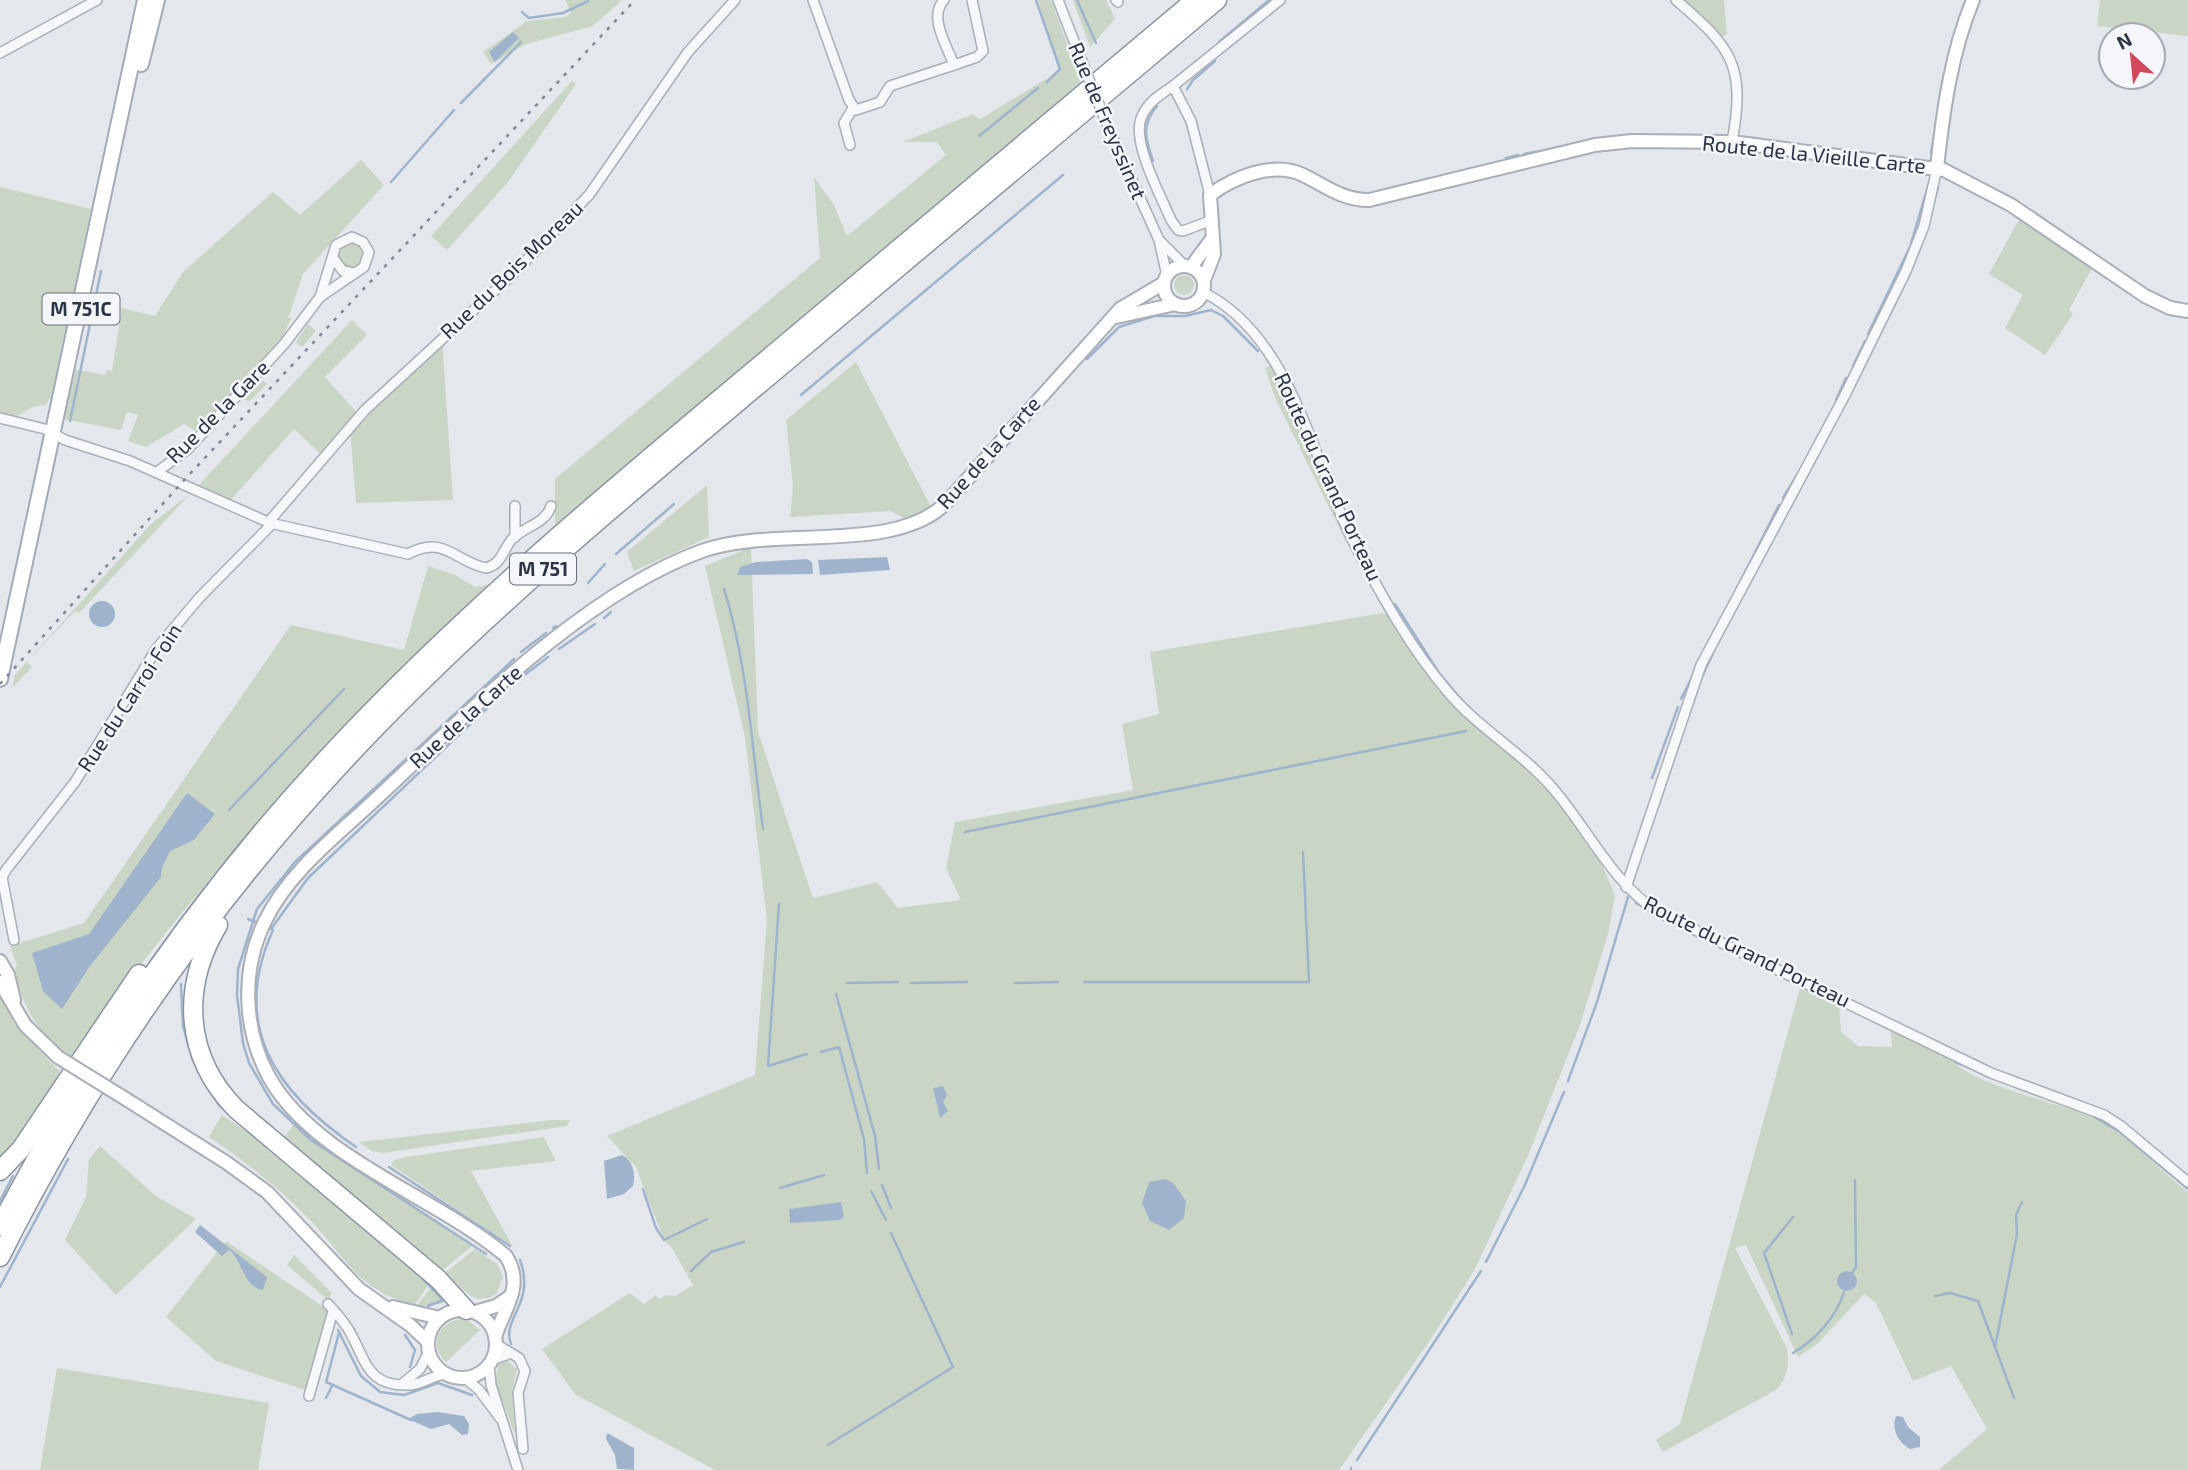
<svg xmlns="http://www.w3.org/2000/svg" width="2188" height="1470" font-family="'Exo 2',sans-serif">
<rect width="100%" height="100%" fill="#e4e7ec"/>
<g fill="#c9d6c5">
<polygon points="565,0 622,0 593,26 526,44 491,64 483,52 527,21 566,17 571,12"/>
<polygon points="1038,0 1051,0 1081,82 555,526 555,479 820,258 814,177 834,205 847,236 946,155 937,142 903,142 973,114 980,119 1059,71"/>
<polygon points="1073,0 1106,0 1115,19 1090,47"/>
<polygon points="1676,0 1724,0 1727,34 1720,38"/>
<polygon points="2100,0 2188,0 2188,36 2097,26"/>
<polygon points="572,81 576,84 508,182 447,250 431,236"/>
<polygon points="361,160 384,185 303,274 288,318 292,317 282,338 196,431 184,424 146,447 128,441 138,415 127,412 121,430 58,418 68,368 105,375 107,370 112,371 122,308 155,316 183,272 273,192 300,215"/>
<polygon points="0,187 91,209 52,394 46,405 32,407 16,417 0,414"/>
<polygon points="2020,218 2092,268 2069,310 2073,314 2045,355 2005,328 2023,295 1989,274"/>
<circle cx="351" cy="255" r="12"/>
<circle cx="1184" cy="285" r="10"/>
<polygon points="352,320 367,335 325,377 360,416 442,339 453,500 356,503 350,428 325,458 294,429 231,500 198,486"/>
<polygon points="308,324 316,331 302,347 296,342"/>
<polygon points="856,362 932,509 908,520 890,511 790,517 793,487 786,420"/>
<polygon points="1272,365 1349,548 1274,395 1265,368"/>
<polygon points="261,379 267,384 250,401 242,400"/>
<polygon points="707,485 709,537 634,571 627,552"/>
<polygon points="190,494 79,613 75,611 27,662 32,667 12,688 15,675 151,524"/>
<polygon points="751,547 758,732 813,898 877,882 898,908 961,900 946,868 955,822 1133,790 1122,724 1159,714 1150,652 1383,613 1396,616 1448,693 1522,759 1588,833 1615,895 1608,934 1580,1025 1529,1153 1475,1269 1431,1339 1339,1470 715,1470 575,1394 542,1349 630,1293 644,1304 656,1295 659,1299 665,1295 675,1296 693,1285 672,1248 664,1240 636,1167 607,1136 755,1075 767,920 745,737 705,566"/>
<path d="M428 566 455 575 475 587 489 585C333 728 197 886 71 1056 34 1030 29 1014 13 974L17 965 10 946 84 923 291 625 404 650Z"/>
<path d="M1800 988 1839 1005 1841 1032 1858 1046 1892 1047 1890 1023 1946 1053C1964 1086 2065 1102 2100 1121 2133 1139 2158 1169 2188 1192V1470H1939L1987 1429 1951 1366 1913 1381 1876 1303 1864 1294 1817 1344 1798 1357 1746 1245 1735 1248 1787 1348C1790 1364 1787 1378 1776 1390L1663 1452 1656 1440 1680 1424Z"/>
<polygon points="0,990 14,1024 61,1073 13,1146 0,1160"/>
<path d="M222 1115 270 1147 429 1284 415 1304C360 1294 345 1256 309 1219 279 1188 245 1161 209 1137Z"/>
<polygon points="553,1120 570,1120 567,1126 383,1153 372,1151 359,1142"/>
<polygon points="295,1123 472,1246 443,1270 284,1138"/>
<polygon points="544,1137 556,1161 471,1171 513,1247 391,1165 394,1160 406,1157"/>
<polygon points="100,1146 157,1197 196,1219 116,1295 65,1240 86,1197 89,1159"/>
<polygon points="226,1241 328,1310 305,1390 216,1361 166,1317"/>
<path d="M475 1249 498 1265 503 1277 496 1294C474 1309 461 1286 445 1273Z"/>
<polygon points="294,1255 332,1293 328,1300 287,1265"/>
<polygon points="431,1287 444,1303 416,1307"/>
<path d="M459 1319 469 1321 480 1330 446 1362C429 1346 437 1324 459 1319Z"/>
<polygon points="507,1361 517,1369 512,1390 515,1435 495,1381 499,1364"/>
<polygon points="57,1368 269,1403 258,1470 40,1470"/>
</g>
<g fill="#9fb4cc">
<polygon points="513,32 519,38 495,62 489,52"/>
<polygon points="887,557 890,570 820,575 818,560"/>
<polygon points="807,559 812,562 813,574 737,575 740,567 756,562"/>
<circle cx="102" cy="614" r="13"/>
<polygon points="187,793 215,814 194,840 170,851 162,868 161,877 90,966 62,1009 43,991 32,953 89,934"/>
<polygon points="943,1086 947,1095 943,1102 948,1111 940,1118 933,1088"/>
<path d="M622 1155C633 1160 636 1174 633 1186L624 1194 607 1199 604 1161Z"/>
<polygon points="1166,1179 1174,1184 1186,1201 1184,1218 1169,1230 1150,1221 1142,1203 1149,1182"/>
<polygon points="841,1202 844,1217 840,1220 790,1223 789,1209"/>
<path d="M200 1225 267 1277 263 1290C242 1286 243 1260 229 1250L222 1256 195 1232Z"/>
<circle cx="1847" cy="1281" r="10"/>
<polygon points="438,1412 464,1416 469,1424 468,1434 462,1435 449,1424 431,1429 408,1419 417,1414"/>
<path d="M1896 1416 1903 1417 1908 1427 1920 1437V1447L1910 1449C1898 1442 1891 1429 1896 1416Z"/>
<polygon points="607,1433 634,1448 634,1470 617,1469 615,1455 606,1439"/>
</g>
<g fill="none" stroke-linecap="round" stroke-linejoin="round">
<g stroke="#9fb4cc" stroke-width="2.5">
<polyline points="1036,0 1060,69 1047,82"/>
<polyline points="1077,0 1096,43"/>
<polyline points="522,12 529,18 563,13 588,1"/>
<polyline points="1959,20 1965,3"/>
<polyline points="1219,42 1269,0"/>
<polyline points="1187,89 1193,80 1215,61"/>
<polyline points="461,103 521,42"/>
<polyline points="979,136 1038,88"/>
<polyline points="1931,153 1937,122"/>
<polyline points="1524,154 1621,136"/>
<polyline points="1506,158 1518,155"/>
<path d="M1153 161C1145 138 1141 125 1157 106"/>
<polyline points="391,182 454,110"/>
<polyline points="1932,208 1938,188"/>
<polyline points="2078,258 2096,270"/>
<polyline points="2101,274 2129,292"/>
<polyline points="1868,334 1910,247 1928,186"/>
<polyline points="1087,359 1119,327 1154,316 1185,316 1211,310 1223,316 1258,351"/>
<polyline points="1853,366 1865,341"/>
<polyline points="801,395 1063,175"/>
<polyline points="1836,400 1846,378"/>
<polyline points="70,421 101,271"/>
<polyline points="1783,498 1797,475"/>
<polyline points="616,554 674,504"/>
<polyline points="588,583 605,564"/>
<path d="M724 589C748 665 752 750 763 829"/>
<polyline points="1395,604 1439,673 1466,705"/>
<polyline points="604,618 611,612"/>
<polyline points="553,628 556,626"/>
<polyline points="559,649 595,624"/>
<polyline points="521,652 546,633"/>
<polyline points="1701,679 1714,651"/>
<polyline points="518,680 548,657"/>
<polyline points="1681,699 1779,505"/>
<polyline points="1652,778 1678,707"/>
<polyline points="229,810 344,689"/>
<polyline points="965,832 1466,731"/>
<polyline points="1633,882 1638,864"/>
<polyline points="1636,903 1650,911"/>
<polyline points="779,904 768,1066 807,1054"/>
<polyline points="248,919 255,922"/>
<polyline points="271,929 308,878 500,696"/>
<path d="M273 930C229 1027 277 1093 356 1147"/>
<polyline points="1084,982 1309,982 1303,852"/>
<polyline points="847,983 898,982"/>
<polyline points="911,983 967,982"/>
<polyline points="1015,983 1058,982"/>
<polyline points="181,984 183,1026 192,1058 219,1105 412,1268"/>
<polyline points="836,994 875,1136 879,1169"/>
<polyline points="821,1052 839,1047 864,1139 867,1173"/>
<polyline points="1955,1062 2046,1098"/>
<polyline points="1568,1081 1597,1002 1628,897"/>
<polyline points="2091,1115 2120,1132 2188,1189"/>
<polyline points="389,1167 510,1246"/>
<polyline points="882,1185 891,1208"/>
<polyline points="780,1188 824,1175"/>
<polyline points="643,1189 656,1228 664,1240 707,1219"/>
<polyline points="871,1191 886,1220"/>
<polyline points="0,1201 13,1176"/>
<polyline points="486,1254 311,1140 273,1104 249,1063 243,1043 237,995 238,969 257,909 295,862 514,659"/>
<polyline points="1486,1262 1524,1187 1564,1092"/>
<polyline points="691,1271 711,1252 744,1242"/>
<polyline points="1853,1272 1856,1267 1855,1180"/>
<polyline points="419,1275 443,1300 428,1306"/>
<polyline points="0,1287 68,1159"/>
<polyline points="1935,1296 1950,1293 1978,1301 2014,1398"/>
<polyline points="338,1330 361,1376 380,1392 404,1395 438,1383 472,1395"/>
<polyline points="339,1333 326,1382 411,1420"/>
<polyline points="1792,1334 1764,1253 1793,1217"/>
<polyline points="405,1335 415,1350 410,1367"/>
<path d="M511 1344C501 1318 536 1304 520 1260"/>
<polyline points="1995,1347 2017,1234 2016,1215 2022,1202"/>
<path d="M1793 1353C1815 1340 1836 1318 1844 1292"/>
<polyline points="326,1398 332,1386"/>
<polyline points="828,1445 953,1367 891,1233"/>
<polyline points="1357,1460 1481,1271"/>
<polyline points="1351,1470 1351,1468"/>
</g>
<g stroke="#a9aeb7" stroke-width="12">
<g id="street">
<polyline points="813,0 849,100 856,110 880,102 890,86 954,65"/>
<path d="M944 0C928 17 947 46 954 65L977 57 983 51 972 0"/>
<polyline points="1058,0 1081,59"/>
<polyline points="1116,0 1118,2"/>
<path d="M1676 0C1732 48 1746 65 1732 142"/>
<polyline points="0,53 97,0"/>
<polyline points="1173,86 1280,0"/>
<polyline points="1108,127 1159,240 1167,276"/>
<polyline points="850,145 844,123 853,108"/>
<path d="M1210 195 1191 121 1173 86C1161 94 1148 102 1142 116 1130 140 1161 196 1171 220L1178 230 1183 231 1212 220"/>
<polyline points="1161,242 1185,266"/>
<polyline points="333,258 343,271 354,273"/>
<path d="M1203 292C1293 337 1312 462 1355 545 1381 595 1411 649 1448 692 1480 730 1525 754 1556 792 1590 833 1614 884 1658 912L1991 1073 2104 1115 2121 1126 2188 1182"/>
<path d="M0 418 45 429 65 440 130 461 270 523 408 554C444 534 455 562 486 568 501 565 503 550 512 539 524 526 545 525 551 506"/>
<polyline points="157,472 188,449 233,400 285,343 320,297 364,267 369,252 363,242 352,237 336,245 320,297"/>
<polyline points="515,506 515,537"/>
<polyline points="2,877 14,940"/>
<polyline points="0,881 6,870 75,782 157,648 200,597 269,527 272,518 365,410 513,274 589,195 688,52 735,0"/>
<polyline points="1626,887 1701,665 1844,397 1906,271 1924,226 1937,168"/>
<path d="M328 1304C336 1313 345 1322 351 1334 367 1364 369 1387 410 1385 423 1384 433 1375 446 1374"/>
<polyline points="496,1344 519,1358 525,1371 518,1393 523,1449"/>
<polyline points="492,1360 509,1354"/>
<polyline points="489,1364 491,1385 518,1470"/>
<polyline points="465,1378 479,1390 500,1418"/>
<polyline points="402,1384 420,1369 429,1351"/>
<polyline points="309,1396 333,1311"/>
</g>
</g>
<g stroke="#a9aeb7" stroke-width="16">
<g id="secondary">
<path d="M1937 168C1943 112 1951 53 1973 0"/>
<circle cx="1184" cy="286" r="20"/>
<polyline points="1191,267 1211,240"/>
<path d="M1204 280 1214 254 1210 195C1234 177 1273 161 1303 175 1326 186 1342 200 1369 200L1595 145 1632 141 1732 142 1944 170 2011 205 2145 296 2170 308 2188 311"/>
<polyline points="1116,317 1176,304"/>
<polyline points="0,961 8,975 14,1000"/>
<polyline points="0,982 25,1025 58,1057"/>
<polyline points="129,1101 227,1163 267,1192 359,1289 410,1325 428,1342"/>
<polyline points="393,1307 440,1318"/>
<circle cx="462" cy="1344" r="34"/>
<polyline points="475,1312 496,1306 511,1296"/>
<path d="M495 1337C504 1308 525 1286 506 1256 437 1197 314 1158 269 1077 243 1029 241 970 265 921 289 871 339 834 378 797 468 713 585 593 702 551 773 525 894 555 946 503L1120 309 1164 283"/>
</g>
</g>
<g stroke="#a3abb8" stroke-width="18">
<g id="primary">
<polyline points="141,64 157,0"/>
<polyline points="0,679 145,0"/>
</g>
</g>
<g stroke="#8b94a3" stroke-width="21">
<g id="highway">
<path d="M218 925C181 987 184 1056 236 1109L438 1279 466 1310"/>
<polyline points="0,1171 21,1149 139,974"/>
<path d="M0 1226C90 1054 200 894 333 752 469 606 624 479 777 351 916 234 1055 117 1195 0"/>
<path d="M0 1257C90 1077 205 910 342 763 477 618 631 492 782 365 927 244 1072 122 1217 0"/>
</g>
</g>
<use href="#street" stroke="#f7f8fa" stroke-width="9"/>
<use href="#secondary" stroke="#fff" stroke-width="12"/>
<use href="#primary" stroke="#fff" stroke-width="14"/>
<use href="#highway" stroke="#fff" stroke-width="18"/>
<polyline stroke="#7d8696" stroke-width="2.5" stroke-dasharray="3.5 7" stroke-linecap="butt" points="0,684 187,477 635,0"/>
<g stroke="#a9aeb7" stroke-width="12" stroke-linecap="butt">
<polyline id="street-bridge" points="1081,59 1108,127"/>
</g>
<g stroke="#a9aeb7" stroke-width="16" stroke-linecap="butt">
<polyline id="secondary-bridge" points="58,1057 129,1101"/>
</g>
<use href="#street-bridge" stroke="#f7f8fa" stroke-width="9"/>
<use href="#secondary-bridge" stroke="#fff" stroke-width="12"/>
</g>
<g text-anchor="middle" stroke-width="5" stroke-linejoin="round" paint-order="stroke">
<g fill="#f4f6f9" stroke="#676e7b" stroke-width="2">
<rect x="42.5" y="293.5" width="77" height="31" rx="5"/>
<rect x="510" y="553.5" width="66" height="31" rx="5"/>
</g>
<g font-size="19" font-weight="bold" fill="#2b3445">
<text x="81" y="316">M 751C</text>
<text x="543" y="576">M 751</text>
</g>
<g font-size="21" fill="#2b3445" stroke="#f4f6f9">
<text transform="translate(1107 121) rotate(67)" y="7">Rue de Freyssinet</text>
<text transform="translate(1814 155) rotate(6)" y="7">Route de la Vieille Carte</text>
<text transform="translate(512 270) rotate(-44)" y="7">Rue du Bois Moreau</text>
<text transform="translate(218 412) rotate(-45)" y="7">Rue de la Gare</text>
<text transform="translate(989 453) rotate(-48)" y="7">Rue de la Carte</text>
<text transform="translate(1328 477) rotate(65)" y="7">Route du Grand Porteau</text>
<text transform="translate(130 698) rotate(-57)" y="7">Rue du Carroi Foin</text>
<text transform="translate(466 717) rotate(-42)" y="7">Rue de la Carte</text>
<text transform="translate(1747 952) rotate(26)" y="7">Route du Grand Porteau</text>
</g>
</g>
<g transform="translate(2132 56) rotate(333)"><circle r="33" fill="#f4f6f9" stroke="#a4a8b1" stroke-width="2"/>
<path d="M0-5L12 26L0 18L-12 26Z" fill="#d1495b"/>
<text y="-10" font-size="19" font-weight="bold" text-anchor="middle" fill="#2b3445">N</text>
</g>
</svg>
